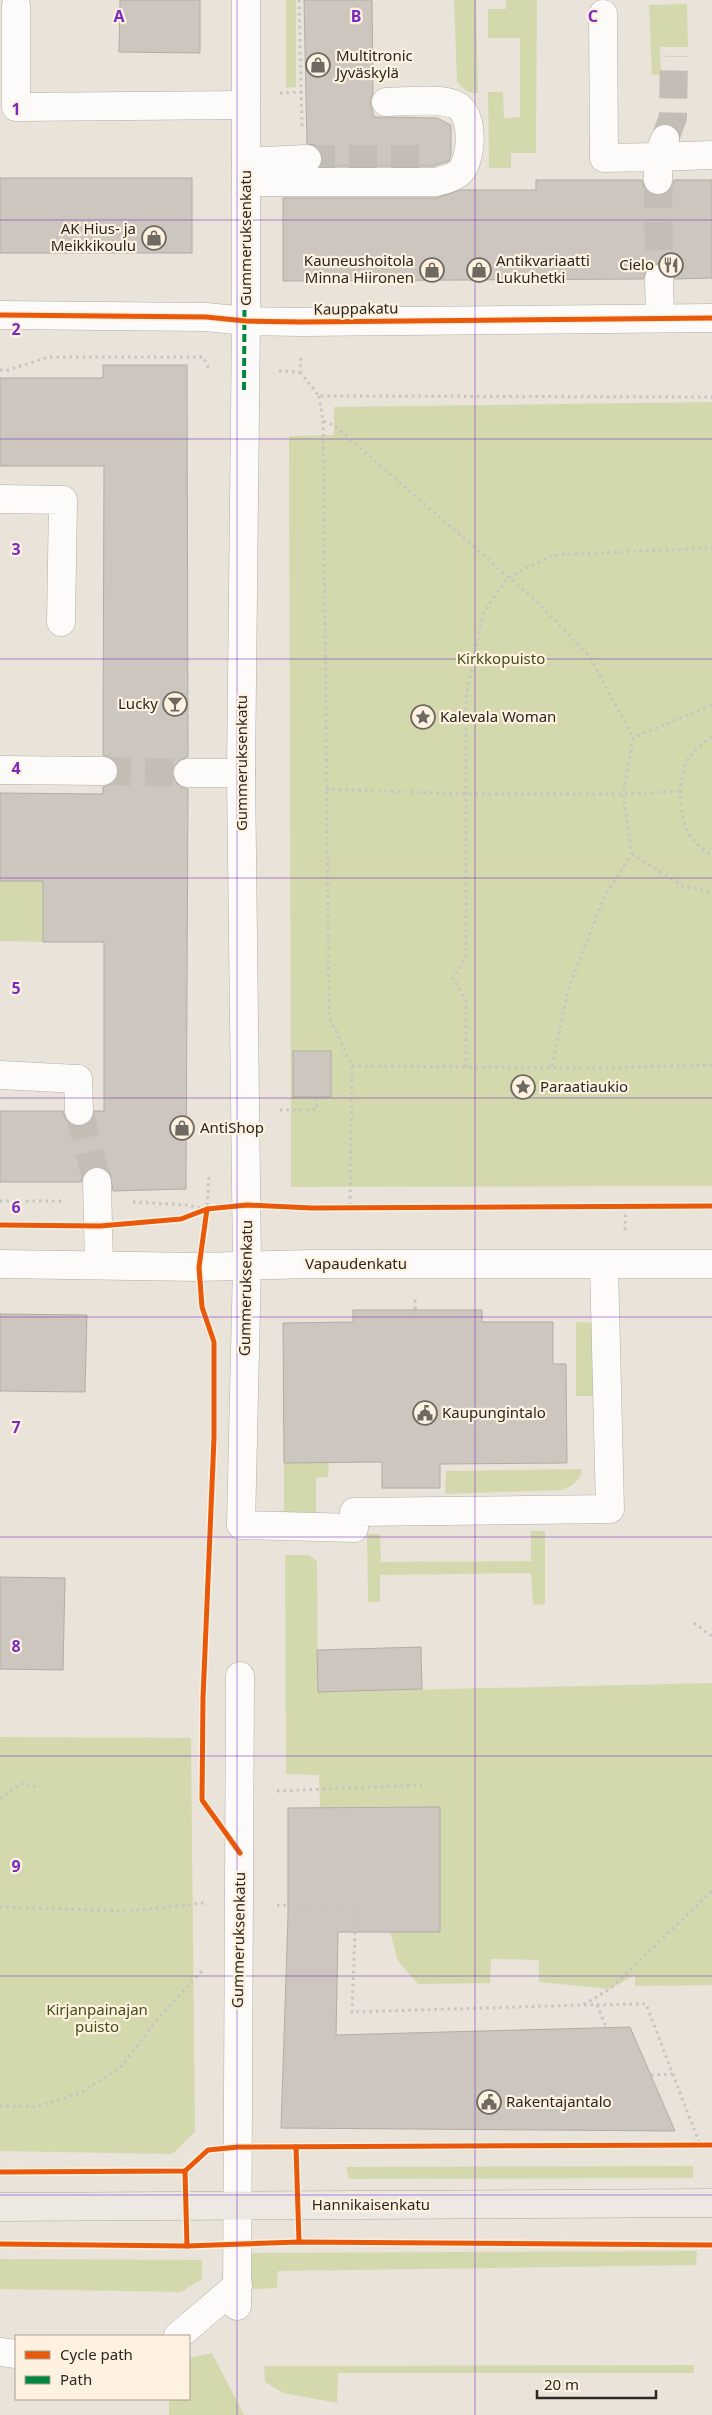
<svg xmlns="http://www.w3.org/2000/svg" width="712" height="2415" font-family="'Noto Sans',sans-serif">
<rect width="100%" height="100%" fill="#eae3da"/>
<g fill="#d3d9ad">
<polygon points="286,0 296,0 296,87 286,88"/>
<path d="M454 0H476L478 93C469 94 462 89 457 81Z"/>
<polygon points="506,0 537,0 536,153 511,153 511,168 489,168 488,92 503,92 504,118 520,117 520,38 488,38 488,9 506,9"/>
<polygon points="687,4 688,47 660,47 661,75 652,75 649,5"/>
<polygon points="712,402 712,1186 291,1187 289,436 334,435 334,407"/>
<polygon points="0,881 43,881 43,942 0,941"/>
<polygon points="576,1322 596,1323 596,1396 576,1396"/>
<polygon points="329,1462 328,1477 316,1478 316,1519 284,1528 284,1463"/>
<path d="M582 1469C581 1481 572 1486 562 1490L445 1494 446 1471Z"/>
<polygon points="531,1531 545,1531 545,1604 533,1605 531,1573 380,1575 380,1602 368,1602 367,1534 380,1534 381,1562 531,1561"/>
<polygon points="285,1555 308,1555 317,1561 318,1692 712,1683 712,1985 635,1986 635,1975 610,1989 539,1982 539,1960 491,1959 490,1983 418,1984 398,1961 390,1932 440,1931 440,1807 320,1807 319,1775 286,1774"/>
<polygon points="0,1737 191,1738 195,2132 172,2154 0,2151"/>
<polygon points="693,2166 693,2178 349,2179 346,2167"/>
<polygon points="697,2251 696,2265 278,2271 277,2288 251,2289 251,2253"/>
<polygon points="0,2259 202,2260 202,2279 181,2292 0,2289"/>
<polygon points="212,2353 244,2415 169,2415 169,2399 189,2399 189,2358"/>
<polygon points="694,2365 694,2373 338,2373 337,2403 283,2393 265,2382 264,2366"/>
</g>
<g fill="#ccc6bf" stroke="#b1aca5">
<polygon points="120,0 200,0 200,53 119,52"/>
<polygon points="304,0 372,0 373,93 370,102 374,117 437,118 451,125 451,155 449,161 434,166 321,166 323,159 320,151 315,145 307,144"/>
<rect x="0" y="178" width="192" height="75"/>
<polygon points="536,180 642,180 644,187 650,193 658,196 665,194 671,188 674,180 712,180 712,278 675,279 672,270 667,266 659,263 650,266 646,271 643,279 283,281 283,198 436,198 460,190 536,190"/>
<polygon points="103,365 187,365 188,757 180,760 174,766 172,773 175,781 181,787 188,789 186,1189 113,1191 110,1173 105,1169 97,1166 88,1169 84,1174 81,1182 0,1182 0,1111 63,1111 66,1120 71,1124 79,1127 88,1124 92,1119 94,1111 104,1111 104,942 43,942 43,881 0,881 0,793 103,794 103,787 111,784 116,779 119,771 116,763 111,758 103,755 104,466 0,466 0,378 103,378"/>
<rect x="293" y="1051" width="38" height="46"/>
<polygon points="353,1310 482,1310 482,1322 553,1322 553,1364 566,1364 567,1463 440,1464 440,1488 382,1488 382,1462 284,1463 283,1323 353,1322"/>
<polygon points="0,1314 87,1315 85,1392 0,1391"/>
<polygon points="0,1577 65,1578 63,1670 0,1669"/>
<polygon points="421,1647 422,1689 318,1692 317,1650"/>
<polygon points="440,1807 440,1932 338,1932 336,2035 630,2027 675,2131 281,2128 288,1916 288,1808"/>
</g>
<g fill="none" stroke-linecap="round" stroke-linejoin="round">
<g stroke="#c4bdb5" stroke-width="28" stroke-dasharray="28 14" stroke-linecap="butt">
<polyline points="665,139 673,117 674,56"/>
<polyline points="307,159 432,159"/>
<polyline points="658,180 659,279"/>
<polyline points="103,771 188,773"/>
<polyline points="79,1111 97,1182"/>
</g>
<g stroke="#b2ada6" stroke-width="29">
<g id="minor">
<polyline points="246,0 246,321 241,773 247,1265 241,1525 354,1528 354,1512 610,1509 604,1265"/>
<polyline points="16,6 16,107 246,105"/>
<polyline points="603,14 604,158 658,157 658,180"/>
<polyline points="665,139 658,157 712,155"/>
<polyline points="246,162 307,159"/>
<path d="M246 182H436C446 179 458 177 463 168 472 153 474 114 456 105 440 97 405 102 386 102"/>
<polyline points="659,279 660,318"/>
<polyline points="0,315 206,317 246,321 302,322 712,318"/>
<polyline points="0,499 63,500 61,622"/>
<polyline points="0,770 103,771"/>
<polyline points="188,773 241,773"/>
<polyline points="0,1075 78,1079 79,1111"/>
<polyline points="97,1182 99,1265"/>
<polyline points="0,1264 199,1267 311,1264 712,1264"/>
<polyline points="237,2306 240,1676"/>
<polyline points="178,2336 238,2285"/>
<polyline points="0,2352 16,2354"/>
</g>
</g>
<g stroke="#b2a79b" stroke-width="29">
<polyline id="major" points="0,2207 712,2203"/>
</g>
<g stroke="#c7c4c1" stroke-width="3" stroke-dasharray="2.5 4" stroke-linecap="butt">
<polyline points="299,0 302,126"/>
<polyline points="280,93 306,92"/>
<polyline points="0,370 8,370 49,357 203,357 209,369"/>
<polyline points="279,371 300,372 301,357"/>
<polyline points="300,372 319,396 712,397"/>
<polyline points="319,396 323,421 335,426 536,601 590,657 633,738"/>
<polyline points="323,421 329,1016 352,1066 350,1208"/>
<path d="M712 737C705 742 696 748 691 755 677 771 678 817 689 835 695 843 704 850 712 856"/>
<polyline points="326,789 468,794 623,794 683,791"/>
<polyline points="632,854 683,886 712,892"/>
<polyline points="352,1066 599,1068 712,1065"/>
<polyline points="552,1066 568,990 604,897 632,854 623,794 633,738 712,705"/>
<polyline points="466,1067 466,1000 453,978 466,957 466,697 483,614 507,578 553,555 712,548"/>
<polyline points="280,1110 317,1109 317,1097"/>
<polyline points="0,1201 62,1201"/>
<polyline points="133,1202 187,1205 207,1209 209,1173"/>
<polyline points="625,1230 626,1205"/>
<polyline points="415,1300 416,1323"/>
<polyline points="694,1623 712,1636"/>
<polyline points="277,1791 424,1785"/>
<polyline points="0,1799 21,1783 36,1787"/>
<polyline points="277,1905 356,1907 352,2012 583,2005 610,1989 712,1891"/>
<polyline points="0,1907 129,1911 204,1903"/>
<polyline points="584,2005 646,2004 700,2145"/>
<polyline points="597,2005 606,2027"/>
<polyline points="651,2075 672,2074"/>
<polyline points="0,2106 35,2107 80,2093 121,2067 160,2016 202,1971"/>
</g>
<use href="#minor" stroke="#fcfbf9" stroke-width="28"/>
<use href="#major" stroke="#ede8e2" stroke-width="28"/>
<polyline stroke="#00873e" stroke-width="4" stroke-dasharray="8 4" stroke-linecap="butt" points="244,390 245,218"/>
<g stroke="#fef1e0" stroke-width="8">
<g id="cycleway">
<polyline points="0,315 206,317 246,321 302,322 712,318"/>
<polyline points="207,1209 199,1267 202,1307 214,1342 214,1438 203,1698 202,1800 240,1853"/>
<polyline points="0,1225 100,1226 181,1219 207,1209 247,1205 312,1208 712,1206"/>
<polyline points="296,2147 299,2242"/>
<polyline points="185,2171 187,2246"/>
<polyline points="0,2172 185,2171 208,2150 238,2147 712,2145"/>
<polyline points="0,2244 187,2246 299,2242 712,2245"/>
</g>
</g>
<use href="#cycleway" stroke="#e8590c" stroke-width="5"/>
</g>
<path fill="none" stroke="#7b2cbf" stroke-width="1" stroke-opacity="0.55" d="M237 0V2415M475 0V2415M0 220H712M0 439H712M0 659H712M0 878H712M0 1098H712M0 1317H712M0 1537H712M0 1756H712M0 1976H712M0 2195H712"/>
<defs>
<g id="shop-ring" transform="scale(1.25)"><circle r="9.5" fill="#fef1e0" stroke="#6e6961" stroke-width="1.5"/><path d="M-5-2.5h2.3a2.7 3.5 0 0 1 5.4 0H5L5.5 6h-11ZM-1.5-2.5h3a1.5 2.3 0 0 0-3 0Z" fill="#6e6961"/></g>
<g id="restaurant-ring" transform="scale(1.25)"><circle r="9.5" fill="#fef1e0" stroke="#6e6961" stroke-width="1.5"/><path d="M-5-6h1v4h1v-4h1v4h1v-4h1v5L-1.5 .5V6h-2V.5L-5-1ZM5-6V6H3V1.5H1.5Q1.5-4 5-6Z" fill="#6e6961"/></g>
<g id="bar-ring" transform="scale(1.25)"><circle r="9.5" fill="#fef1e0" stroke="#6e6961" stroke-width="1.5"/><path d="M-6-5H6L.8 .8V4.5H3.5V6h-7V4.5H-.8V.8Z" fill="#6e6961"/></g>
<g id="sight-ring" transform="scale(1.25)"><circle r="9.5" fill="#fef1e0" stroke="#6e6961" stroke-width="1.5"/><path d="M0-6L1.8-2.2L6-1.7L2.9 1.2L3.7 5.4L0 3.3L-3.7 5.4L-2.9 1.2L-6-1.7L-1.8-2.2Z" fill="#6e6961"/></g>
<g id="civic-ring" transform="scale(1.25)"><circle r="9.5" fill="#fef1e0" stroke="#6e6961" stroke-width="1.5"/><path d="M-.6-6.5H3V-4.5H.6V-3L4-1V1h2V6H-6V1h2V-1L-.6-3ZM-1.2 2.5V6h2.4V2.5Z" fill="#6e6961"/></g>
</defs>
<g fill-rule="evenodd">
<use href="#shop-ring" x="318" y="65"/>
<use href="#shop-ring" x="154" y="238"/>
<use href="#restaurant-ring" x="671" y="265"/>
<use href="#shop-ring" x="432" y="270"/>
<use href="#shop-ring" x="479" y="270"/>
<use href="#bar-ring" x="175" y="704"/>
<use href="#sight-ring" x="423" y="717"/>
<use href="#sight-ring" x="523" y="1087"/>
<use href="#shop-ring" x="182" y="1128"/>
<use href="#civic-ring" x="425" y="1413"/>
<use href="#civic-ring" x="489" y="2102"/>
</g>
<g text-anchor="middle" stroke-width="4.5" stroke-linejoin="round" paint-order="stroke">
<g font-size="15" fill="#2c2720" stroke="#fef1e0" text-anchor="start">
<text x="336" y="61">Multitronic<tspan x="336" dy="17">Jyväskylä</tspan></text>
<text x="136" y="234" text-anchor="end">AK Hius- ja<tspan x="136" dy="17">Meikkikoulu</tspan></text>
<text x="414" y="266" text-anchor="end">Kauneushoitola<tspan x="414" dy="17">Minna Hiironen</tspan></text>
<text x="496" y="266">Antikvariaatti<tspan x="496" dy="17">Lukuhetki</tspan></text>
<text x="654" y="270" text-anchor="end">Cielo</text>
<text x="158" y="709" text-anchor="end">Lucky</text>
<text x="440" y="722">Kalevala Woman</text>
<text x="540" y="1092">Paraatiaukio</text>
<text x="200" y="1133">AntiShop</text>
<text x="442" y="1418">Kaupungintalo</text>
<text x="506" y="2107">Rakentajantalo</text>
</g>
<g font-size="15" fill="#2c2720" stroke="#fef1e0">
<text transform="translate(246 238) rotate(-90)" y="5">Gummeruksenkatu</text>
<text transform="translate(356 309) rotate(-1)" y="5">Kauppakatu</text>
<text transform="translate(242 763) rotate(-90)" y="5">Gummeruksenkatu</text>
<text x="356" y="1269">Vapaudenkatu</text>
<text transform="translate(246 1288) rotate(-89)" y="5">Gummeruksenkatu</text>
<text transform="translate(239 1940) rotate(-89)" y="5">Gummeruksenkatu</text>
<text x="371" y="2210">Hannikaisenkatu</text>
</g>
<g font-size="15" fill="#444e19" stroke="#fef1e0">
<text x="501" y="664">Kirkkopuisto</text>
<text x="97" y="2015">Kirjanpainajan<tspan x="97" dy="17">puisto</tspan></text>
</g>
</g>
<g font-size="16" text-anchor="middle" font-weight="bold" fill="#7b2cbf" stroke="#fef1e0" stroke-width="4.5" stroke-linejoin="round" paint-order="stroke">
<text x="119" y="22">A</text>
<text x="356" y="22">B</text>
<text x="593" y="22">C</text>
<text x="16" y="115">1</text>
<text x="16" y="335">2</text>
<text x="16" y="555">3</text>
<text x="16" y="774">4</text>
<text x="16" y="994">5</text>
<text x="16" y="1213">6</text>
<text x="16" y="1433">7</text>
<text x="16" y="1652">8</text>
<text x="16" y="1872">9</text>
</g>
<rect x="15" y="2335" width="175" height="65" fill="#fef1e0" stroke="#aaa093"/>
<rect x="25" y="2351" width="25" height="8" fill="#e8590c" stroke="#aaa093"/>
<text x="60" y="2360" font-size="15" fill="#2c2720">Cycle path</text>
<rect x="25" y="2376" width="25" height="8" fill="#00873e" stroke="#aaa093"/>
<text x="60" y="2385" font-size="15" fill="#2c2720">Path</text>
<path d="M537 2390v8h119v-8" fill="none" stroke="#2c2720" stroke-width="2.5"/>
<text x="544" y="2390" font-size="15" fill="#2c2720" stroke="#fef1e0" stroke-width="4" paint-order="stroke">20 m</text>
</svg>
